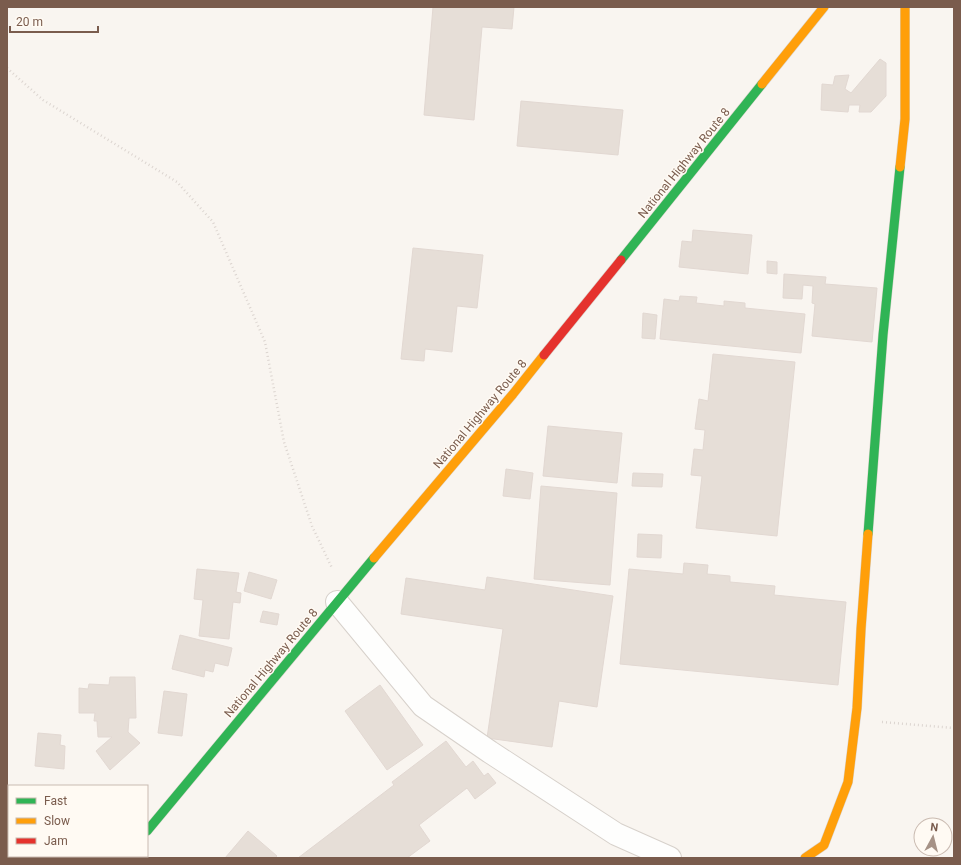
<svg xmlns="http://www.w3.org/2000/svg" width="961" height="865" font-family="Roboto,sans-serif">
<rect width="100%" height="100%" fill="#f9f5f0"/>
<g fill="#e6ded7" stroke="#e2d8d2">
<polygon points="433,7 514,7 512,29 482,27 474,120 424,115"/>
<polygon points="880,59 886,63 886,96 871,112 859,112 860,105 849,105 848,112 821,110 822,84 833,85 835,76 849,75 845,89 851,93"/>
<polygon points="521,101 623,110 618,155 517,146"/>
<polygon points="693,230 752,235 748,274 679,267 682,241 692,242"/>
<polygon points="413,248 483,255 477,308 457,306 452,352 425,349 424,361 401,359"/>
<polygon points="767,261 777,262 777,274 767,273"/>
<polygon points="784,274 826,277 825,284 877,288 872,342 812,336 815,304 812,303 813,286 803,285 802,299 783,298"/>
<polygon points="680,296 697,297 696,303 724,306 724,301 745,303 745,308 805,314 801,353 660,339 664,299 679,301"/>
<polygon points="643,313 657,315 655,339 642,338"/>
<polygon points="713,354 795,362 777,536 696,528 702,476 691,475 694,449 703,450 705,430 695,429 699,399 708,401"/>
<polygon points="548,426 622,433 617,483 543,476"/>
<polygon points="506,469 533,473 530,499 503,496"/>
<polygon points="633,473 663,474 662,487 632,486"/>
<polygon points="541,486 617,493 610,585 534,579"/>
<polygon points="638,534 662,535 661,558 637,557"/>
<polygon points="684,563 708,565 707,574 730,576 730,582 775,586 774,595 846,602 838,685 620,664 629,569 683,574"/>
<polygon points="197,569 239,573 236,592 241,593 240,603 233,602 229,639 199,636 203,600 194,599"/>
<polygon points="249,572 277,580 271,599 244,591"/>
<polygon points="487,577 613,596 597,707 559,701 552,747 487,738 503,629 401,614 406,578 485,590"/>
<polygon points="263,611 279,614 277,625 260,622"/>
<polygon points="180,635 232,648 228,666 215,663 213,672 205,670 204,677 172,669"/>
<polygon points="110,677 135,677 136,718 129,718 128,732 140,743 110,770 96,751 112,737 98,737 97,721 94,721 95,713 79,713 79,688 88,689 89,684 109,685"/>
<polygon points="380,685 423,745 387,770 345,711"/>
<polygon points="164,691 187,694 182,736 158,733"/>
<polygon points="38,733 61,735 60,745 65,746 64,769 35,766"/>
<polygon points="446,741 466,767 473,761 484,776 488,773 496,783 475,799 467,788 419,825 430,841 407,858 298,858 394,785 392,782"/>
<polygon points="248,831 277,856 275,858 225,858"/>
</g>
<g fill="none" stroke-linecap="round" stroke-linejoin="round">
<g stroke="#d7d1cb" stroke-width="24">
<polyline id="street" points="337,602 423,706 490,752 616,834 670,858"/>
</g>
<g stroke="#d9d2cb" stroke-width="10">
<g id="fast">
<polyline points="621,260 762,84"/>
<polyline points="868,534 883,335 900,167"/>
<polyline points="147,831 374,558"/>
<polyline points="125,858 127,856"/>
</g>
</g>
<g stroke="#d9d2cb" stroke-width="10">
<g id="slow">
<polyline points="762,84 824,7"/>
<polyline points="900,167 905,119 905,7"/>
<polyline points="374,558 513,394 544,355"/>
<polyline points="805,858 824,845 848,782 857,708 861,629 868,534"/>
</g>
</g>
<g stroke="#d9d2cb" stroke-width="10">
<polyline id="jam" points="544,355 621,260"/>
</g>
<g stroke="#dcd5d0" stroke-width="2.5" stroke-dasharray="1 3" stroke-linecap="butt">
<polyline points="7,68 43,100 177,182 213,222 265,342 284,442 312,526 332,568"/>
<polyline points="882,722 954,728"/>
</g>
<use href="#street" stroke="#fefefd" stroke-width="22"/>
<use href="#fast" stroke="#30b455" stroke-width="9"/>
<use href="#slow" stroke="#ff9f0a" stroke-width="9"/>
<use href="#jam" stroke="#e5322d" stroke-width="9"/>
</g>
<g text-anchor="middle" stroke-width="3" stroke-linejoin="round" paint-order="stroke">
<g font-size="12" fill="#7a5c4d" stroke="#fffaf3">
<text transform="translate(684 163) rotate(-51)" y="4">National Highway Route 8</text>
<text transform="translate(480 414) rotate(-50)" y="4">National Highway Route 8</text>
<text transform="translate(271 663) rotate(-50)" y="4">National Highway Route 8</text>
</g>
</g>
<rect width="961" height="865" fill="none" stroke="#7a5c4d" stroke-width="16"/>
<rect x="8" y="785" width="140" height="72" fill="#fffaf3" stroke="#cabbb1"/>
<rect x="16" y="798" width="20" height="6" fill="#30b455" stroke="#cabbb1"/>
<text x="44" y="805" font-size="12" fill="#7a5c4d">Fast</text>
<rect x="16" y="818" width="20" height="6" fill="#ff9f0a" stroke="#cabbb1"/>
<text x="44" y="825" font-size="12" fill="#7a5c4d">Slow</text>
<rect x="16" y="838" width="20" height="6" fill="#e5322d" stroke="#cabbb1"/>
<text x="44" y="845" font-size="12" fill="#7a5c4d">Jam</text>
<g transform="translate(933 837) rotate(7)"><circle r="19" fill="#fffaf3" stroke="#cabbb1"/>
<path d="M0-3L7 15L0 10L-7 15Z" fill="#a69286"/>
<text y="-6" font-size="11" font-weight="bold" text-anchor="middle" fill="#7a5c4d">N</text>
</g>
<path d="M10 26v6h88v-6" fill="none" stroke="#7a5c4d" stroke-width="2"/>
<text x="16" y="26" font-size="12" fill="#7a5c4d" stroke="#fffaf3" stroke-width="3" paint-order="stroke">20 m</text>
</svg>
